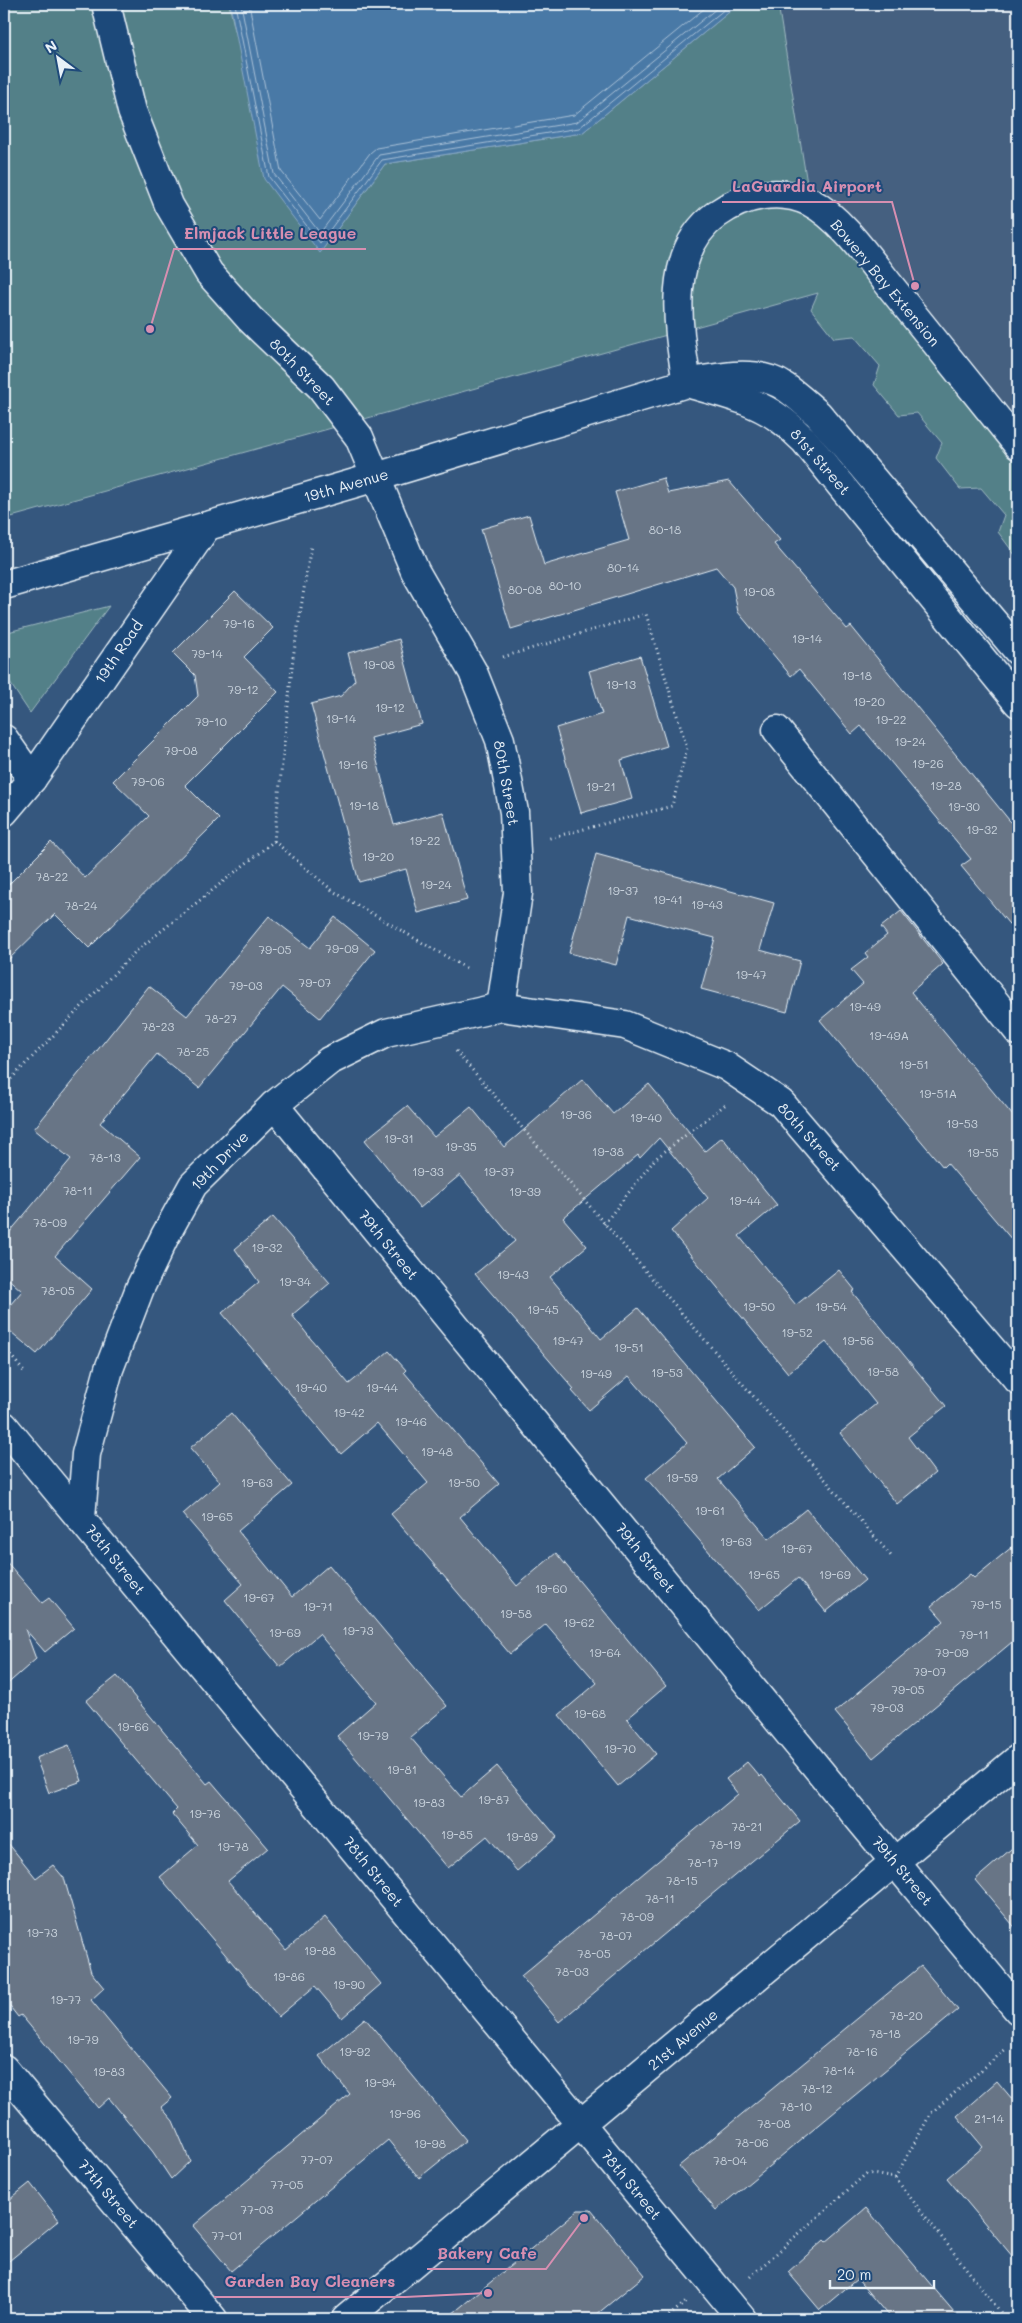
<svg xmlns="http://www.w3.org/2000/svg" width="1022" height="2323" font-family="Mali,sans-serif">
<rect width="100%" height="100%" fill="#35577e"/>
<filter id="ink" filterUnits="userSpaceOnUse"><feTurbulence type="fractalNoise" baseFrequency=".02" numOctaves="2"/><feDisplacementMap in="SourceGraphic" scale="10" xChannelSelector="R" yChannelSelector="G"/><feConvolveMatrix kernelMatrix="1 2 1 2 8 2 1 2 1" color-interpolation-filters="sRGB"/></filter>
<g filter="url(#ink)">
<polygon fill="#446080" points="739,4 1018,4 1018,559 998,532 1004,515 981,488 960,489 936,458 942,443 917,413 899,415 874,385 880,366 854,336 834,338 811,309 819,293"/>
<g fill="#538088" stroke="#9eb8c0">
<polygon points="4,4 229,4 235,31 320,253 385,164 582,133 739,4 778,4 810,202 1018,445 1018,559 998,532 1004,515 981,488 960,489 936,458 942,443 917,413 899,415 874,385 880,366 854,336 834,338 811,309 818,293 4,519"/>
<polygon points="109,606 30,713 4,674 4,633"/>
</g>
<polygon fill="#4a79a6" stroke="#89a9c7" points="230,4 739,4 582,133 385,164 320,253 264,179"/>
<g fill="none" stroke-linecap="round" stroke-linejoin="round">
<g stroke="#a9c1d7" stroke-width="1">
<polyline points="235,4 269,177 320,243 382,160 579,128 731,4"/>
<polyline points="241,4 274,174 320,233 379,155 577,122 722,4"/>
<polyline points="249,4 281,171 320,220 370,153 376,148 574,115 710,4"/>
</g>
</g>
<g fill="#677586" stroke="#e8f1f8">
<polygon points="663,478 668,493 729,481 780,540 774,544 847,629 851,626 1018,831 1018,935 961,866 971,859 861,726 852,734 799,669 791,676 738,612 733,587 716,567 511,629 481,529 529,515 544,565 629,540 615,492"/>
<polygon points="235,591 273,628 244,657 278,692 185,785 219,819 89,948 55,914 4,964 4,889 51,842 85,878 149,816 113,781 198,696 195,675 173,653"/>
<polygon points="399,639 422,724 371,738 394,825 443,812 467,900 418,913 406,869 359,882 311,704 341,696 355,680 348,653"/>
<polygon points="640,656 667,746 621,760 632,799 581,813 556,728 602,714 589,671"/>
<polygon points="596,854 774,903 760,950 800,961 787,1012 701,989 715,938 672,927 629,915 616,965 569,953"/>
<polygon points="901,911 943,964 911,992 1018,1122 1018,1247 947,1163 943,1167 820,1020 863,984 851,970 868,957 865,953 887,935 881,927"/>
<polygon points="269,916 310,948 335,917 375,950 320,1018 282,987 199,1088 157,1054 100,1123 140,1157 55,1256 92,1289 37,1354 4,1326 4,1312 22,1291 4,1275 4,1239 71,1159 34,1129 149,986 187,1016"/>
<polygon points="583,1079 613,1114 649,1084 705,1151 722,1137 777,1205 739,1236 796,1305 839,1270 855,1290 852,1292 946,1406 908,1437 935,1473 897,1504 840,1433 876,1404 826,1342 788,1373 671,1231 708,1198 659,1138 640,1158 638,1155 563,1218 587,1246 550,1277 601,1339 638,1308 755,1447 718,1479 769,1539 806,1509 865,1580 826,1612 798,1578 759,1610 646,1478 687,1443 629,1376 589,1410 572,1391 574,1389 475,1274 515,1241 460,1175 420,1208 365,1140 407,1106 434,1137 471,1107 504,1147"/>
<polygon points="273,1217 330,1283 292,1315 311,1339 349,1384 389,1351 406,1370 404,1372 499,1484 460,1517 517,1586 556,1553 666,1686 627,1719 656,1754 618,1786 559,1715 597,1683 546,1624 510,1654 391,1514 428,1483 377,1423 341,1454 222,1313 259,1282 235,1249"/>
<polygon points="231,1413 292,1485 238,1531 292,1597 329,1565 447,1706 410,1737 461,1797 497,1766 557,1837 517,1871 487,1836 448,1868 337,1736 376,1702 319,1634 280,1667 225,1600 243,1584 183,1514 220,1482 190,1448"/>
<polygon points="1018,1542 1018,1637 873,1758 835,1712 944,1621 931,1606 970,1574 974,1578"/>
<polygon points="4,1559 42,1603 49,1598 74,1628 45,1652 25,1629 36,1659 4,1687"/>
<polygon points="117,1676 207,1784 211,1781 268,1848 228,1881 286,1950 325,1917 381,1984 342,2018 315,1986 278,2017 160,1877 198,1845 172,1814 177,1809 86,1701"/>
<polygon points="69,1745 82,1781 49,1793 36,1758"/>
<polygon points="747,1762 760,1777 762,1775 800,1821 559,2022 521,1976 738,1794 726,1779"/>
<polygon points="4,1838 36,1878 53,1865 64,1878 91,1972 104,1988 91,2000 172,2098 161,2107 173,2121 190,2161 171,2179 153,2152 109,2098 98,2108 21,2015 18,2017 4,1999"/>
<polygon points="1018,1843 1018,1931 975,1880"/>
<polygon points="921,1966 958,2010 716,2210 679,2166"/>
<polygon points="365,2018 466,2140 419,2178 388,2140 231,2271 193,2226 350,2094 319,2056"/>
<polygon points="997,2081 1018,2106 1018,2263 947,2178 983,2147 957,2116"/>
<polygon points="30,2183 59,2220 4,2265 4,2204"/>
<polygon points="866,2208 893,2240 960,2319 891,2319 857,2279 820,2310 788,2272 824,2240 826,2242"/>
<polygon points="578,2210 591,2210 645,2275 591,2319 446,2319"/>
</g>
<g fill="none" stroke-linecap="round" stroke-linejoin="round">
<g stroke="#e8f1f8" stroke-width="31">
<g id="minor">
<polyline points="106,4 132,111 169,205 209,273 250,319 321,387 359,437 415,571 473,672 500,740 514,812 518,893 501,1007"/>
<path d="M687 383C678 328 664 252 717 214 744 195 779 187 810 202 843 219 872 264 895 292 936 343 977 394 1018 445"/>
<path d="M694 385C723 393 756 401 780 419 789 425 796 433 804 440L1018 703"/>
<path d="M4 585 376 477 687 383C717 378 757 368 785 387 797 395 807 405 818 414L1018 651"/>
<polyline points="777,730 1018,1031"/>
<polyline points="4,739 32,779"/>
<polyline points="4,812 32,779 207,526"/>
<polyline points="274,1105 859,1819 1018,2010"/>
<polyline points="4,1426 742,2319"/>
<polyline points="81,1518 86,1454 109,1369 140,1288 165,1236 193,1185 274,1105 329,1061 386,1033 501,1007 625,1025 726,1066 781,1103 1018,1380"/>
<polyline points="4,2069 213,2319"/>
<polyline points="346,2319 1018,1759"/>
</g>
</g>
<g stroke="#e8f1f8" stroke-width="3" stroke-dasharray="1 4" stroke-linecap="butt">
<polyline points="503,657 646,614 687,748 672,806 546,839"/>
<polyline points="274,841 333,891 466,968"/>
<polyline points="456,1051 891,1556"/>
<polyline points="4,1086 135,952 274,841 293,658 311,545"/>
<polyline points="604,1224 655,1159 726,1104"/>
<polyline points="4,1347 25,1373"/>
<polyline points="895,2178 931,2113 1007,2048"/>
<polyline points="750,2277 867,2173 895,2178 1006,2319"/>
<polyline points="665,2319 686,2302"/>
</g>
<use href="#minor" stroke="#1f4a7a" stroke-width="28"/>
</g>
</g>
<g text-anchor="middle" stroke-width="4" stroke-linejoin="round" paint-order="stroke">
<g font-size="12" fill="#c8d2dc">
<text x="665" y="534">80-18</text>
<text x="623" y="572">80-14</text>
<text x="565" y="590">80-10</text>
<text x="525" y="594">80-08</text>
<text x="759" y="596">19-08</text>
<text x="239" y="628">79-16</text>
<text x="807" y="643">19-14</text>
<text x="207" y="658">79-14</text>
<text x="379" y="669">19-08</text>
<text x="857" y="680">19-18</text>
<text x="621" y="689">19-13</text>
<text x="243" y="694">79-12</text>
<text x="869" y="706">19-20</text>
<text x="390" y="712">19-12</text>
<text x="341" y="723">19-14</text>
<text x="891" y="724">19-22</text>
<text x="211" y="726">79-10</text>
<text x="910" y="746">19-24</text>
<text x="181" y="755">79-08</text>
<text x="928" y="768">19-26</text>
<text x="353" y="769">19-16</text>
<text x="148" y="786">79-06</text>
<text x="946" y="790">19-28</text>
<text x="601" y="791">19-21</text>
<text x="364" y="810">19-18</text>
<text x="964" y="811">19-30</text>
<text x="982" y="834">19-32</text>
<text x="425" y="845">19-22</text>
<text x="378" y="861">19-20</text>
<text x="52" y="881">78-22</text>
<text x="436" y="889">19-24</text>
<text x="623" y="895">19-37</text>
<text x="668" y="904">19-41</text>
<text x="707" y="909">19-43</text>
<text x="81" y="910">78-24</text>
<text x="342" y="953">79-09</text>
<text x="275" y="954">79-05</text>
<text x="751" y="979">19-47</text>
<text x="315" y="987">79-07</text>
<text x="246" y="990">79-03</text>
<text x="865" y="1011">19-49</text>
<text x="221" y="1023">78-27</text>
<text x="158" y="1031">78-23</text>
<text x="889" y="1040">19-49A</text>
<text x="193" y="1056">78-25</text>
<text x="914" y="1069">19-51</text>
<text x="938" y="1098">19-51A</text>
<text x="576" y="1119">19-36</text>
<text x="646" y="1122">19-40</text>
<text x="962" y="1128">19-53</text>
<text x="399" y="1143">19-31</text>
<text x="461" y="1151">19-35</text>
<text x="608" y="1156">19-38</text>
<text x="983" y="1157">19-55</text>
<text x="105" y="1162">78-13</text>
<text x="428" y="1176">19-33</text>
<text x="499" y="1176">19-37</text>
<text x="78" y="1195">78-11</text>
<text x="525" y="1196">19-39</text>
<text x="745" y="1205">19-44</text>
<text x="50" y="1227">78-09</text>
<text x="267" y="1252">19-32</text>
<text x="513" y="1279">19-43</text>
<text x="295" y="1286">19-34</text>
<text x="58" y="1295">78-05</text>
<text x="759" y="1311">19-50</text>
<text x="831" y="1311">19-54</text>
<text x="543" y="1314">19-45</text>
<text x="797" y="1337">19-52</text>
<text x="568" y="1345">19-47</text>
<text x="858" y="1345">19-56</text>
<text x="629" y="1352">19-51</text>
<text x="883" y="1376">19-58</text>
<text x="667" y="1377">19-53</text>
<text x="596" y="1378">19-49</text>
<text x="311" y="1392">19-40</text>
<text x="382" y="1392">19-44</text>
<text x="349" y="1417">19-42</text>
<text x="411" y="1426">19-46</text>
<text x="437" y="1456">19-48</text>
<text x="682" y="1482">19-59</text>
<text x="257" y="1487">19-63</text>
<text x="464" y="1487">19-50</text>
<text x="710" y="1515">19-61</text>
<text x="217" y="1521">19-65</text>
<text x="736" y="1546">19-63</text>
<text x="797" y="1553">19-67</text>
<text x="764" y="1579">19-65</text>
<text x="835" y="1579">19-69</text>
<text x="551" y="1593">19-60</text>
<text x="259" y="1602">19-67</text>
<text x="986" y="1609">79-15</text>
<text x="318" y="1611">19-71</text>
<text x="516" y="1618">19-58</text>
<text x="579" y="1627">19-62</text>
<text x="358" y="1635">19-73</text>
<text x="285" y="1637">19-69</text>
<text x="974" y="1639">79-11</text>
<text x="605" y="1657">19-64</text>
<text x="952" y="1657">79-09</text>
<text x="930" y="1676">79-07</text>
<text x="908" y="1694">79-05</text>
<text x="887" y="1712">79-03</text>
<text x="590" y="1718">19-68</text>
<text x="133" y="1731">19-66</text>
<text x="373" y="1740">19-79</text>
<text x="620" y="1753">19-70</text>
<text x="402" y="1774">19-81</text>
<text x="494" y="1804">19-87</text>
<text x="429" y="1807">19-83</text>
<text x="205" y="1818">19-76</text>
<text x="747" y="1831">78-21</text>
<text x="457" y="1839">19-85</text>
<text x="522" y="1841">19-89</text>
<text x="725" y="1849">78-19</text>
<text x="233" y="1851">19-78</text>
<text x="703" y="1867">78-17</text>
<text x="682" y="1885">78-15</text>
<text x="660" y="1903">78-11</text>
<text x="637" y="1921">78-09</text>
<text x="42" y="1937">19-73</text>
<text x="616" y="1940">78-07</text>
<text x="320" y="1955">19-88</text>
<text x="594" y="1958">78-05</text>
<text x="572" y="1976">78-03</text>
<text x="289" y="1981">19-86</text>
<text x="349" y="1989">19-90</text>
<text x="66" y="2004">19-77</text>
<text x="906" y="2020">78-20</text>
<text x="885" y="2038">78-18</text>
<text x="83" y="2044">19-79</text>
<text x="355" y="2056">19-92</text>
<text x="862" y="2056">78-16</text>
<text x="839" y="2075">78-14</text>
<text x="109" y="2076">19-83</text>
<text x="380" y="2087">19-94</text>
<text x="817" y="2093">78-12</text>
<text x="796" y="2111">78-10</text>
<text x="405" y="2118">19-96</text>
<text x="989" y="2123">21-14</text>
<text x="774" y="2128">78-08</text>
<text x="752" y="2147">78-06</text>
<text x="430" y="2148">19-98</text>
<text x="317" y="2164">77-07</text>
<text x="730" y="2165">78-04</text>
<text x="287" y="2189">77-05</text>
<text x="257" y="2214">77-03</text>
<text x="227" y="2240">77-01</text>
</g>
<g font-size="15" fill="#e8f1f8" stroke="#1f4a7a">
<text transform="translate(885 283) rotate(50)" y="5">Bowery Bay Extension</text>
<text transform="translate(302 372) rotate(46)" y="5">80th Street</text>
<text transform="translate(820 462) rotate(49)" y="5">81st Street</text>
<text transform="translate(346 486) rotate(-16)" y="5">19th Avenue</text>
<text transform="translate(119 652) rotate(-56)" y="5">19th Road</text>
<text transform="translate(506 783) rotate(80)" y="5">80th Street</text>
<text transform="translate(809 1137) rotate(48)" y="5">80th Street</text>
<text transform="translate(220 1161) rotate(-46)" y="5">19th Drive</text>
<text transform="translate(388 1245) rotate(51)" y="5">79th Street</text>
<text transform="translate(645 1558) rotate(51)" y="5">79th Street</text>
<text transform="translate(115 1560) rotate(51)" y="5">78th Street</text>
<text transform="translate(902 1871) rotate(50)" y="5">79th Street</text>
<text transform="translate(373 1872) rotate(51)" y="5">78th Street</text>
<text transform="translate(683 2040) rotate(-40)" y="5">21st Avenue</text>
<text transform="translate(631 2185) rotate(51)" y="5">78th Street</text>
<text transform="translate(108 2194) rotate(50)" y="5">77th Street</text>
</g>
</g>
<path fill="none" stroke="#d78fb1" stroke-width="2" d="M915 286L892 202H722M150 329L174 249H366M584 2218L546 2269H427M488 2293L405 2297H214"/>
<g fill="#d78fb1" stroke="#1f4a7a" stroke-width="2">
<circle cx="915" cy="286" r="5"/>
<circle cx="150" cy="329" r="5"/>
<circle cx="584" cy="2218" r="5"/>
<circle cx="488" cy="2293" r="5"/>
</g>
<g font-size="16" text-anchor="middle" font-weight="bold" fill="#d78fb1" stroke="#1f4a7a" stroke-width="4" stroke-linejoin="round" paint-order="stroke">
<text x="807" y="192">LaGuardia Airport</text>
<text x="270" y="239">Elmjack Little League</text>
<text x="487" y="2259">Bakery Cafe</text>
<text x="310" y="2287">Garden Bay Cleaners</text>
</g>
<rect width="1022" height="2323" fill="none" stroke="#1f4a7a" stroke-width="20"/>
<rect x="10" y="10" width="1002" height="2303" fill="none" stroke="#e8f1f8" stroke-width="2" filter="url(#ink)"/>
<g transform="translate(58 58) rotate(328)" stroke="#1f4a7a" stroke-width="4" paint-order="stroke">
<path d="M0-4L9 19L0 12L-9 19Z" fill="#e8f1f8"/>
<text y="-8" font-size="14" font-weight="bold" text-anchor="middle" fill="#e8f1f8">N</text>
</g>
<path d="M830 2280v8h104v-8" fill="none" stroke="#e8f1f8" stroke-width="2.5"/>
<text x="837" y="2280" font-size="15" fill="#e8f1f8" stroke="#1f4a7a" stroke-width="4" paint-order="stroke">20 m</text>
</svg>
